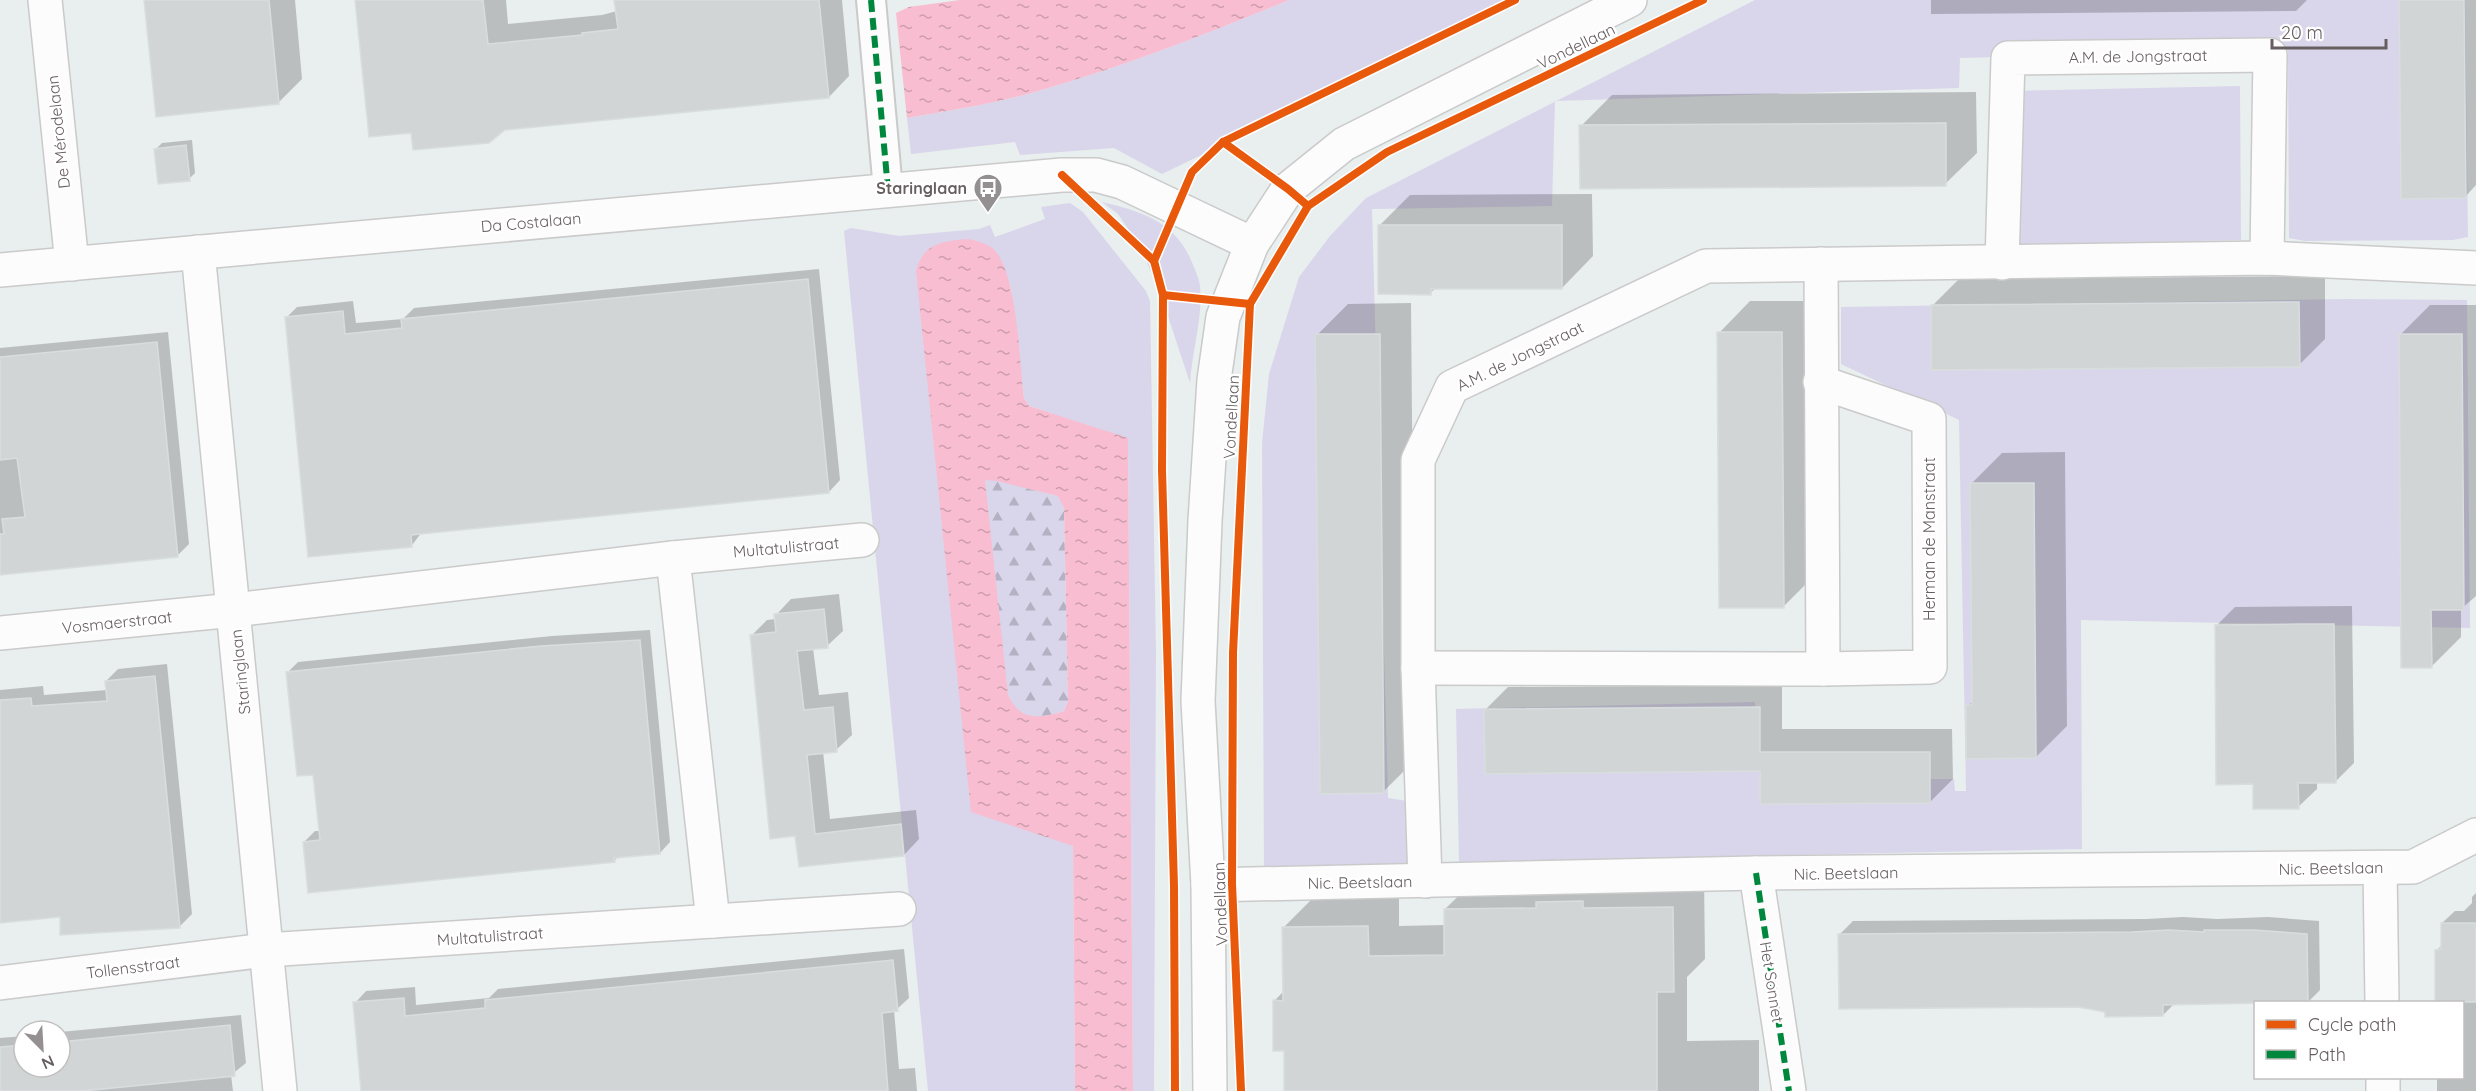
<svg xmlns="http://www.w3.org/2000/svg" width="2476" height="1091" font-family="Quicksand,sans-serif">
<defs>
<pattern id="forest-firs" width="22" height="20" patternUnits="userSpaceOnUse" patternTransform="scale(1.5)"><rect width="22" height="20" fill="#d9d6eb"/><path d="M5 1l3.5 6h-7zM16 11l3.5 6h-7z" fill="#b4b1c2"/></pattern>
<pattern id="water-ripples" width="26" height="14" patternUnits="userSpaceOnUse" patternTransform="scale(1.5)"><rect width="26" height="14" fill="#f8bdd0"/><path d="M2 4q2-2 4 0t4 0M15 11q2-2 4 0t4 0" fill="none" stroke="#cd9dac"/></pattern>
</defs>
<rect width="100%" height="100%" fill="#e9eeee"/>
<g fill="#d9d6eb">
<path d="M1289 0H1522L1162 174 1114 148 1020 155 1015 142 911 154 907 118C953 110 1000 103 1045 89 1128 65 1209 33 1289 0Z"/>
<polygon points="1755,0 2465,0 2468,237 2453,240 2305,241 2289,238 2288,50 1960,58 1959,88 1555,101 1552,206 1372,209 1388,798 1407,801 1407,864 1264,867 1262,443 1269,374 1299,277 1330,236 1366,198"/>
<polygon points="2240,86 2241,240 2016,245 2013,91"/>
<path d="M1102 202C1140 211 1174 221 1191 260 1194 268 1199 277 1200 286 1203 318 1192 351 1190 383L1160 292 1139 245 1118 214Z"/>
<polygon points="1070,203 1083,212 1146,291 1150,301 1156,652 1154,1091 1133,1091 1128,439 1029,406 1024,398 1011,288 996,251 1073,846 1075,1091 928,1091 844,231 851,228 899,236 979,229 990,225 995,237 1045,219 1041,207"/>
<polygon points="2346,299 2467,300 2470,628 2081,620 2082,849 1459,862 1456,709 1755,702 1757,762 1924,779 1954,779 1955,791 1966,791 1959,420 1841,364 1841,307"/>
</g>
<path fill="url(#forest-firs)" d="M985 480 997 481 1059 496 1064 508 1068 701 1064 711C1039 719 1020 721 1008 695Z"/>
<g fill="url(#water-ripples)" fill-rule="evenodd">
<path d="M960 0H1289C1209 33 1128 65 1045 89 1000 103 953 110 907 118L896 13 909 7Z"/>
<path d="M968 239C978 241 991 244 997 253 1018 283 1019 360 1024 398L1029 406 1128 438 1133 1091H1075L1073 846 971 812 916 271C923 243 943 241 968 239ZM985 480 997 481 1058 496 1064 508 1068 701 1064 711C1039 719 1020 721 1008 695Z"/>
</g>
<g fill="#0003">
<polygon points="146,0 295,0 302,79 278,103"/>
<polygon points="357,0 506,0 508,24 602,15 617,11 616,0 842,0 849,76 829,97 413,132"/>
<polygon points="1931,0 2307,0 2296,11 1931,14"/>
<polygon points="2401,0 2476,0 2476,185 2465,197"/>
<polygon points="1976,92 1977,153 1945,184 1581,126 1612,95"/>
<polygon points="192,140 195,173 189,179 156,149 162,143"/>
<polygon points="1592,194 1593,256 1562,288 1436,288 1430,293 1379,226 1410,195"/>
<polygon points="819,269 840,480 829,492 422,532 412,545 286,318 297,307 353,301 356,323 403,319 414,308"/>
<polygon points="2325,276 2325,339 2299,365 1932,306 1959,279"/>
<polygon points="1750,301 1812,301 1815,575 1784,606 1719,333"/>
<polygon points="1411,303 1415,760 1384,791 1317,335 1348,304"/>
<polygon points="2430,305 2476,305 2476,596 2461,609 2461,637 2432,666 2400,335"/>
<polygon points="168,332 189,544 177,556 0,573 0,348"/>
<polygon points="2065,452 2067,726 2036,757 1968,706 1973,701 1971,484 2002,453"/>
<polygon points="839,594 843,631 827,646 813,648 819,695 848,692 852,735 836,750 823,751 830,819 916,810 919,839 904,855 797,835 752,635 767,620 776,619 776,615 791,599"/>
<polygon points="2352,606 2354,763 2335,782 2317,782 2317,789 2298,807 2255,783 2216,626 2235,607"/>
<polygon points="650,630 670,842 660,853 618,857 614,861 304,842 315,831 321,831 314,773 288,672 298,662 552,636"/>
<polygon points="167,664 192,914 180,926 71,915 0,921 0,690 43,686 44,695 107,690 106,681 118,669"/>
<polygon points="1782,685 1782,729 1952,729 1953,779 1930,802 1485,710 1508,687"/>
<polygon points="1704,876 1705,959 1687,977 1687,1041 1759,1040 1759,1091 1285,1091 1285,1049 1274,1001 1284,991 1284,927 1315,896 1399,896 1399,926 1445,925 1445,909 1477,878"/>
<polygon points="2476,893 2476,1091 2437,1091 2437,1078 2462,1078 2462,1002 2437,1002 2436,951 2442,945 2442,923 2455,911 2464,911 2472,903 2472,897"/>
<polygon points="2183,917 2217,919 2268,917 2319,921 2320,990 2308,1002 2174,1004 2163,1015 2107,1011 1840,934 1853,921 2146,919"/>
<polygon points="904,949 909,998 897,1009 894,1010 899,1069 915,1068 917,1091 363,1091 355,1003 366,991 415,987 416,1005 489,998 498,989"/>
<polygon points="241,1015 246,1063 231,1075 233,1091 0,1091 0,1038 24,1036 24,1067 60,1067 60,1032"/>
</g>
<g fill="#d2d5d5" stroke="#d8dede" stroke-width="1.5">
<polygon points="144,0 269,0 279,104 156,117"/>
<polygon points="355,0 483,0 488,44 582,35 582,33 618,29 614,0 819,0 829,98 505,130 489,143 413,150 411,133 369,137"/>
<polygon points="2399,0 2464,0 2466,198 2401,199"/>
<polygon points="1946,123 1946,186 1580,189 1579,125"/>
<polygon points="186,145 190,181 158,184 154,149"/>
<polygon points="1378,225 1562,225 1562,289 1431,289 1431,295 1378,294"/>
<polygon points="808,279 829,493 411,535 412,547 308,557 285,317 343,311 345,334 402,328 401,319"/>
<polygon points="2299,302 2300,367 1931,370 1931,305"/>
<polygon points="1717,332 1782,332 1784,608 1719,608"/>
<polygon points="1315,334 1380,334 1384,793 1320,794"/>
<polygon points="2399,334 2462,334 2464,610 2431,610 2432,668 2401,668"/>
<polygon points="157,342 178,557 0,575 0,534 4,534 2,519 25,517 17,458 0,460 0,357"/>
<polygon points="1970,483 2034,483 2036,758 1966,759 1966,705 1972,705"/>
<polygon points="824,609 828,648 797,651 804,710 833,707 837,752 807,755 815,834 901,824 904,856 799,867 795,836 770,839 750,635 776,632 774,614"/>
<polygon points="2302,624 2334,624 2336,783 2298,783 2299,809 2253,809 2253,784 2216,785 2215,625"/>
<polygon points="640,640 660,854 614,858 615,862 308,893 303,842 320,840 313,775 297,776 286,672 541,646"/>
<polygon points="155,676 180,928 60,935 60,917 0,923 0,700 31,698 32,706 107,701 105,681"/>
<polygon points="1760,707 1760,752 1930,752 1930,803 1760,804 1760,771 1485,774 1484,709"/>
<polygon points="1583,901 1583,908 1673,907 1674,992 1657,992 1657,1091 1284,1091 1284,1051 1273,1051 1273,1000 1283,1001 1282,927 1368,926 1369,956 1444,955 1444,909 1536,908 1536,902"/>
<polygon points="2441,923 2476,923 2476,1002 2435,1002 2435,950 2441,949"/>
<polygon points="2169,930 2204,932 2204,930 2254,930 2307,934 2308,1002 2163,1005 2163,1016 2105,1017 2105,1012 2078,1007 1839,1009 1838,934 2132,932"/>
<polygon points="893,960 898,1011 882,1013 888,1091 361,1091 353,1002 404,998 405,1016 485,1008 485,1000"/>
<polygon points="230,1025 235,1076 82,1091 0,1091 0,1047 24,1045 24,1067 60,1067 60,1042"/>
</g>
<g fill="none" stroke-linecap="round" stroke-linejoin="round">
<g stroke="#cacaca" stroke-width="32">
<polyline id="pedestrian" points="871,0 888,190"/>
</g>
<g stroke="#cacaca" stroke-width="36">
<g id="minor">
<polyline points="45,0 72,264"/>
<polyline points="198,252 280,1091"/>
<polyline points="2002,263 2008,58 2270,55 2267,258"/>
<polyline points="0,270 1062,175 1096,175 1122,182 1252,244"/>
<polyline points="1820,382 1929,419 1930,667 1823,669"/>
<polyline points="673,558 713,921"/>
<polyline points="0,633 234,610 673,558 862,540"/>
<polyline points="1418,668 1823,669 1821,264"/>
<polyline points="2380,868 2382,1002"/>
<polyline points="1756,873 1789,1091"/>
<polyline points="1425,881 1418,668 1418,460 1452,387 1706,266 2267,258 2476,268"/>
<polyline points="1208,885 1756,873 2413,867 2476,835"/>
<polyline points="0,983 266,950 899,909"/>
<polyline points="2383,1078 2383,1091"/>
</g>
</g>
<g stroke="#cacaca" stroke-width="36">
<polyline id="tertiary" points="1210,1091 1208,885 1198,701 1205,521 1214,380 1223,317 1252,244 1288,189 1344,144 1630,0"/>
</g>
<use href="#pedestrian" stroke="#fcfcfc" stroke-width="28"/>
<use href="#minor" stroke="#fcfcfc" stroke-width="33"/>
<use href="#tertiary" stroke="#fcfcfc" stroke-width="33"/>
<g stroke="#00873e" stroke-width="6" stroke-dasharray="12 6" stroke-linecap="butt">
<polyline points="871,0 888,190"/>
<polyline points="1756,873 1789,1091"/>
</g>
<g stroke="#fff" stroke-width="11">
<g id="cycleway">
<polyline points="1223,142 1288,189 1308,206"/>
<polyline points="1062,175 1154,261"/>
<polyline points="1163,295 1250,304"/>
<polyline points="1175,1091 1174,886 1162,470 1163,295 1154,261 1192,172 1223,142 1515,0"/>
<polyline points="1241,1091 1232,884 1233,653 1250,304 1308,206 1387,152 1703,0"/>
</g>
</g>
<use href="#cycleway" stroke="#e8590c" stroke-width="8"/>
</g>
<defs>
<g id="bus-pin" transform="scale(1.5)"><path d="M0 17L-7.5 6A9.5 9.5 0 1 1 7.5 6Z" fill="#949092" stroke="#fff"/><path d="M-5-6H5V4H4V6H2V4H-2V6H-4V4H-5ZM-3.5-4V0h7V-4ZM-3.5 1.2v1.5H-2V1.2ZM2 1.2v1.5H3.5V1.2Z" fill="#fff"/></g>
</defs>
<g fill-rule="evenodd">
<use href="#bus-pin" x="988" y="188"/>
</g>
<g text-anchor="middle" stroke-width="5" stroke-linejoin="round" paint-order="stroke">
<g font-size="16" fill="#675e60" stroke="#fff">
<text transform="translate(1576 46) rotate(-26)" y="6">Vondellaan</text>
<text transform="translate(2138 56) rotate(-1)" y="6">A.M. de Jongstraat</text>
<text transform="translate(58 132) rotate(-96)" y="6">De Mérodelaan</text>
<text transform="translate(531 222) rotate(-5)" y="6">Da Costalaan</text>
<text transform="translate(1520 356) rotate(-26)" y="6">A.M. de Jongstraat</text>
<text transform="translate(1231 417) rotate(-87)" y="6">Vondellaan</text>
<text transform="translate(1929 539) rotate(-90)" y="6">Herman de Manstraat</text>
<text transform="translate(786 547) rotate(-5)" y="6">Multatulistraat</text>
<text transform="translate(117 622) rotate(-6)" y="6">Vosmaerstraat</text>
<text transform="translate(240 672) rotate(-96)" y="6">Staringlaan</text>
<text transform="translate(2331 868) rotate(-1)" y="6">Nic. Beetslaan</text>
<text transform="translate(1846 873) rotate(-1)" y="6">Nic. Beetslaan</text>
<text transform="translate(1360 882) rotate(-1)" y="6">Nic. Beetslaan</text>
<text transform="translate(1220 904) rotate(-92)" y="6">Vondellaan</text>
<text transform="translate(490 936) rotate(-4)" y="6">Multatulistraat</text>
<text transform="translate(133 967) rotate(-7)" y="6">Tollensstraat</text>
<text transform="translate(1772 982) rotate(81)" y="6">Het Sonnet</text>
</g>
<g font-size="16" font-weight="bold" fill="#675e60" stroke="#fff" text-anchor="end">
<text x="967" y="194">Staringlaan</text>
</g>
</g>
<rect x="2254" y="1001" width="210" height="78" fill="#ffffff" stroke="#c2bfbf" stroke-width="1.5"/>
<rect x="2266" y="1020" width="30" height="9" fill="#e8590c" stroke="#c2bfbf" stroke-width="1.5"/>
<text x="2308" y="1031" font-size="18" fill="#675e60">Cycle path</text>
<rect x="2266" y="1050" width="30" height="9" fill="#00873e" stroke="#c2bfbf" stroke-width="1.5"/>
<text x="2308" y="1061" font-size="18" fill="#675e60">Path</text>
<g transform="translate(42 1049) rotate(156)"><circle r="28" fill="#ffffff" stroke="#c2bfbf" stroke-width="1.5"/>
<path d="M0-4.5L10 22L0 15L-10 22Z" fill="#949092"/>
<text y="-9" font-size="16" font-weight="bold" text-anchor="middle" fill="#675e60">N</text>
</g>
<path d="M2272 39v9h114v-9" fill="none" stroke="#675e60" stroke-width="3"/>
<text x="2281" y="39" font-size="18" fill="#675e60" stroke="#ffffff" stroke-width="4.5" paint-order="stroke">20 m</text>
</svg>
